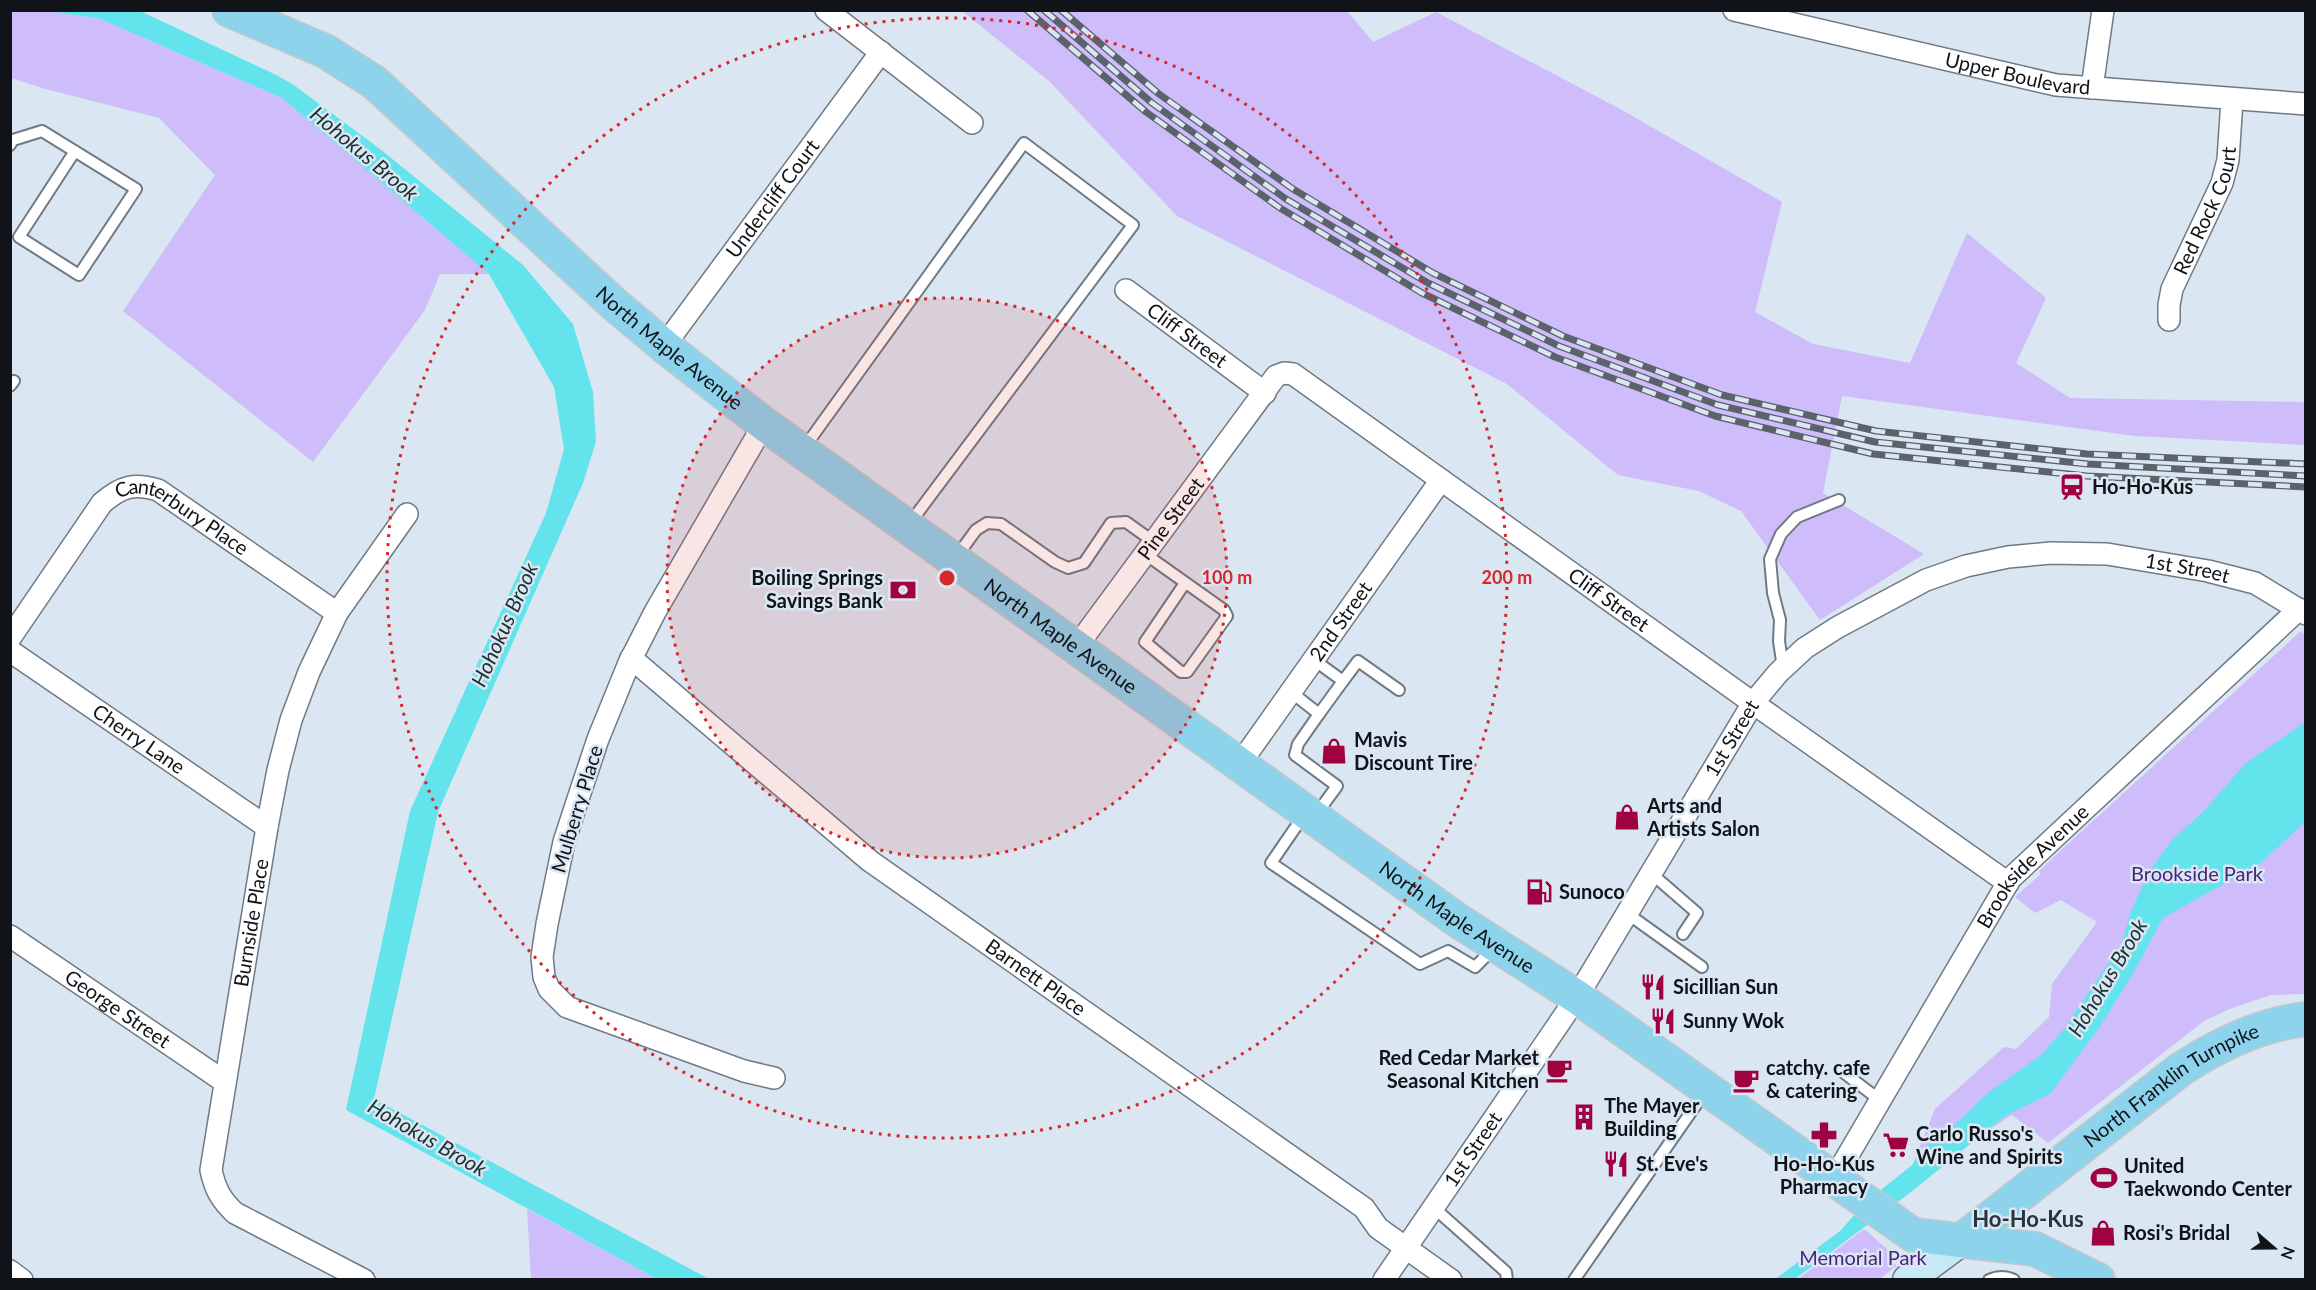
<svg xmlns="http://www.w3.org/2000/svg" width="2316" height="1290" font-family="Lato,sans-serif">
<rect width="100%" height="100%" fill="#dae6f2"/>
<g fill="#cebcfb">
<polygon points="11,11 48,11 100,19 282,98 489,274 440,274 425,310 313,462 123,311 215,175 159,118 42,88 11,78"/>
<polygon points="962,11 1347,11 1373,42 1436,12 1622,110 1782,202 1755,312 1813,344 1910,363 1967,233 2046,298 2016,363 2070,398 2305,402 2305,445 2135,436 1842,396 1823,493 1924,554 1820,620 1741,511 1699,491 1618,475 1507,384 1177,216 1049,81"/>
<polygon points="2301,631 2306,636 2305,994 2271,995 2232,1008 2204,1021 2048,1143 2012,1115 1985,1132 1960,1140 1907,1171 1912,1166 1935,1109 2004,1047 2016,1049 2049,1017 2052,984 2097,922 2061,900 2035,913 2015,897 2041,874 2039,871 2058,853"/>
<polygon points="527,1209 657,1279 531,1279"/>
<polygon points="1864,1229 1887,1249 1896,1266 1880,1279 1798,1279"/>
</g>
<g fill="#63e3ec">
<polygon points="48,11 140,11 270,72 291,83 380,149 523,265 573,324 593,392 596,442 583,483 438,812 374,1099 709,1279 657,1279 346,1110 410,811 546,513 564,449 554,387 489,274 282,98 100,19"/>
<polygon points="2305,722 2305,822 2261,863 2163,918 2134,972 2099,1028 2050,1094 2005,1116 1911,1192 1795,1279 1774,1280 1840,1231 1867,1201 1911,1166 1932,1142 1957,1123 1988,1093 2041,1055 2064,1029 2122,943 2130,914 2147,875 2171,841 2202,813 2245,764"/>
</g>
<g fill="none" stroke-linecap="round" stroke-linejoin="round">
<g stroke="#6f7a85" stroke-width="14">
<g id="lane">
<polyline points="10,145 13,140 42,131 136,189 79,275 19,237 75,151"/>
<polyline points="10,386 14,381"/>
<polyline points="804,448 1024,143 1133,225 910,523"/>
<polyline points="1145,554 1224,610 1227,616 1187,672 1181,672 1145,642 1185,583"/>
<polyline points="957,556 976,530 987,523 1001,524 1055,562 1068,568 1084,563 1111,523 1126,522 1154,542"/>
<polyline points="1783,668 1779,641 1780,620 1773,593 1770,559 1781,534 1797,517 1839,500"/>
<polyline points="1343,681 1358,661 1399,690"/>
<polyline points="1291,692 1319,714 1343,681 1314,660"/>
<polyline points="1304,815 1271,863 1420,964 1448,951 1475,967 1495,947"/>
<polyline points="1315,816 1337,786 1295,755 1298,744 1319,714"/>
<polyline points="1652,874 1697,913 1683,934"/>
<polyline points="1628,914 1702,967"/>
<polyline points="1839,1069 1881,1101"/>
<polyline points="1433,1207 1506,1272 1507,1280"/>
<polyline points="1574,1280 1705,1092"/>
<path d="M1989 1280C1998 1276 2006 1276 2014 1280"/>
</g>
</g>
<g stroke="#6f7a85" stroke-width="24">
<g id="street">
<polyline points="826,10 972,123"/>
<path id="s1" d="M1734 10 2056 85 2306 104"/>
<polyline points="2092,88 2103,10"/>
<path id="s2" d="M1126 290 1265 393"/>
<path id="s3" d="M2169 320V305L2172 289 2222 183 2228 160 2232 100"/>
<path id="s4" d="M664 346 881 52"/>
<polyline points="764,424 655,612 629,663 598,739 575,808 564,842 547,924 542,957 544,977 549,989 567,1007 744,1071 774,1078"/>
<path id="s5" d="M10 638 102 503C122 486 134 483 158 490L337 613"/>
<path id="s6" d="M1077 646 1276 376 1284 373 1293 374 1753 703 2008 883"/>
<path id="s7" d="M10 651 267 827"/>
<path id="s8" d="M631 658 870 861 1364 1208 1378 1228 1451 1280"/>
<path id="s9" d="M1239 765 1441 480"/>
<path id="s10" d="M10 936 225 1082"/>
<path id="s11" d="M1834 1179 2010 879 2299 609"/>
<polyline points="10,1271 22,1280"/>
<path id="s12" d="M364 1280 235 1213C221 1200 215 1189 211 1170L267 827 278 770 291 720 309 672 337 613 407 514"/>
<path id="s13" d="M1384 1280 1577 997 1753 703 1778 673 1805 648 1838 627 1926 580 1966 566 2008 557 2051 553 2107 554 2208 571 2255 583 2306 614"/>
</g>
</g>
<g stroke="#6f7a85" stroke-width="33">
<polyline id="secondary" points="1908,1280 1962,1240"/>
</g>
<g stroke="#c6c7c8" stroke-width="36">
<g id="primary">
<path id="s14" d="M229 10 325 51 374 82 614 304 664 346 764 424 1457 920 1577 997 1913 1235 2035 1249 2098 1280"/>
<path id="s15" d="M1962 1240 2181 1069C2218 1045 2261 1024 2306 1019"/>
</g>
</g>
<use href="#lane" stroke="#fff" stroke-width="10"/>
<use href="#street" stroke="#fff" stroke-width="21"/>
<use href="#secondary" stroke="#c6e9f5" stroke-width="30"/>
<use href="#primary" stroke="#8dd3ec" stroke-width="33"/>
<g stroke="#5b626a" stroke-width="7">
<g id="rail">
<polyline points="1027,10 1146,112 1280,208 1422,293 1555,357 1715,416 1873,454 2087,476 2306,487"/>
<polyline points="1044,10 1152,103 1286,199 1428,283 1559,346 1718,405 1875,442 2088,464 2306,476"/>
<polyline points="1061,10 1159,94 1293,189 1433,273 1563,336 1722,395 1876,431 2087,454 2306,464"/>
</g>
</g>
<use href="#rail" stroke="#dae6f2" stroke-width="4.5" stroke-dasharray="14" stroke-linecap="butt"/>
</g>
<circle cx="947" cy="578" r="280" fill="#d62828" fill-opacity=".12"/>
<g fill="none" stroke="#d62828" stroke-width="3" stroke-dasharray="3 6">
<circle cx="947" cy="578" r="280"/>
<circle cx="947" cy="578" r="560"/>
</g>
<defs>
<g id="station-bare" transform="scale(2.07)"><path d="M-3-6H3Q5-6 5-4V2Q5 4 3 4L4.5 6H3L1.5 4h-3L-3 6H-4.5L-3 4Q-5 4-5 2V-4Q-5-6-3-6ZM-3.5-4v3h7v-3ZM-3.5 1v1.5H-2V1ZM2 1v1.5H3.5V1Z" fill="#a0013f" stroke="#dae6f2" stroke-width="2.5" paint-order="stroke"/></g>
<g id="bank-bare" transform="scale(2.07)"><path d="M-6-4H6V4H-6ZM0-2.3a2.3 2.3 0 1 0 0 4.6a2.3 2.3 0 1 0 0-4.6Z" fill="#a0013f" stroke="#dae6f2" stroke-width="2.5" paint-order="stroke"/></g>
<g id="shop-bare" transform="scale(2.07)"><path d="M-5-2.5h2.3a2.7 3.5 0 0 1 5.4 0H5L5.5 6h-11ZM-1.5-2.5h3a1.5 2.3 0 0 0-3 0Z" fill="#a0013f" stroke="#dae6f2" stroke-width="2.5" paint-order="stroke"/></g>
<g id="fuel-bare" transform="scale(2.07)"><path d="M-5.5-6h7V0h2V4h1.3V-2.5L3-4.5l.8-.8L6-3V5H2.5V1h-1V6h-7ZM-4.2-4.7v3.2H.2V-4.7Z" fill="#a0013f" stroke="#dae6f2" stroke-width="2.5" paint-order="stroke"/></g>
<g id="restaurant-bare" transform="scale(2.07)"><path d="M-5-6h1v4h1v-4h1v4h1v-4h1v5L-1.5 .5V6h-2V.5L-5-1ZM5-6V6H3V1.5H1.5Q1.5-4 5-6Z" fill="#a0013f" stroke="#dae6f2" stroke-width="2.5" paint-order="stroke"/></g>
<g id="cafe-bare" transform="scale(2.07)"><path d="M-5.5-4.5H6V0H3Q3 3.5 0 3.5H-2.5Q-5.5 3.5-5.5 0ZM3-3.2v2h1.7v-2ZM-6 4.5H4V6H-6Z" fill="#a0013f" stroke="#dae6f2" stroke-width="2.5" paint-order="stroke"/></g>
<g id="building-bare" transform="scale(2.07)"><path d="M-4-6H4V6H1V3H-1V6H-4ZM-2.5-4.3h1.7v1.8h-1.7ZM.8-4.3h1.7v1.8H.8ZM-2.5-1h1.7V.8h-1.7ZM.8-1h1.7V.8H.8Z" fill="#a0013f" stroke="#dae6f2" stroke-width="2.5" paint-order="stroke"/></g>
<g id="pharmacy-bare" transform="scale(2.07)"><path d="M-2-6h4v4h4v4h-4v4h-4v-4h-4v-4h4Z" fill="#a0013f" stroke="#dae6f2" stroke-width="2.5" paint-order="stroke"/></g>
<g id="supermarket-bare" transform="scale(2.07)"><path d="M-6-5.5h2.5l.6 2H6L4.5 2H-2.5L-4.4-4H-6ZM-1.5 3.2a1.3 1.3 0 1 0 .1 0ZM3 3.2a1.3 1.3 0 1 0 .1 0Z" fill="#a0013f" stroke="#dae6f2" stroke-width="2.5" paint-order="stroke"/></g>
<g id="stadium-bare" transform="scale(2.07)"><path d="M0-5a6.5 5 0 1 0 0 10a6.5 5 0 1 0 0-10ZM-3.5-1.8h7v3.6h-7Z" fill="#a0013f" stroke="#dae6f2" stroke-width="2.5" paint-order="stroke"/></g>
</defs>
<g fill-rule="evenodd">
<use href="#station-bare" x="2072" y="487"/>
<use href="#bank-bare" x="903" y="590"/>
<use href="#shop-bare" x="1334" y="751"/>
<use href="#shop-bare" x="1627" y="817"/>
<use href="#fuel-bare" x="1539" y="892"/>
<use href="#restaurant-bare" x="1653" y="987"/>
<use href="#restaurant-bare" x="1663" y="1021"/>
<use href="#cafe-bare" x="1559" y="1070"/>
<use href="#cafe-bare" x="1746" y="1080"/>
<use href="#building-bare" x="1584" y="1117"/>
<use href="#pharmacy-bare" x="1824" y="1135"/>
<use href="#supermarket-bare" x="1896" y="1145"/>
<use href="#restaurant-bare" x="1616" y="1164"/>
<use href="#stadium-bare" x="2104" y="1178"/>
<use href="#shop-bare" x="2103" y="1233"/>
</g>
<g text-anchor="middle" stroke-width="5" stroke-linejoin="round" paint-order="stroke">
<g font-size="20" fill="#101419" stroke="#dae6f2">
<text dy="7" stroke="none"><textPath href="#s1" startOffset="291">Upper Boulevard</textPath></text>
<text dy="7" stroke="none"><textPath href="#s4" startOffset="183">Undercliff Court</textPath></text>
<text dy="7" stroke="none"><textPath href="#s3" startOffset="117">Red Rock Court</textPath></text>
<text dy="7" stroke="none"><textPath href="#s2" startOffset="76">Cliff Street</textPath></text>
<text dy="7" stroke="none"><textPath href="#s14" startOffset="560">North Maple Avenue</textPath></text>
<text dy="7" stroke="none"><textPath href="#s6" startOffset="158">Pine Street</textPath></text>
<text dy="7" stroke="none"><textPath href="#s5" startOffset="256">Canterbury Place</textPath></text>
<text dy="7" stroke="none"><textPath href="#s13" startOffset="1166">1st Street</textPath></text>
<text dy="7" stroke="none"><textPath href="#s6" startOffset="741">Cliff Street</textPath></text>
<text dy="7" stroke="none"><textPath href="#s9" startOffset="176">2nd Street</textPath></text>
<text dy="7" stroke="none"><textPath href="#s14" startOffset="1046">North Maple Avenue</textPath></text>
<text dy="7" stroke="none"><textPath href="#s7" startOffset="156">Cherry Lane</textPath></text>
<text dy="7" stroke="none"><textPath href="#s13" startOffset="644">1st Street</textPath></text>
<text transform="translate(577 809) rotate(-73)" y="7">Mulberry Place</text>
<text dy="7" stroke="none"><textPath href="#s11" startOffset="372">Brookside Avenue</textPath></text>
<text dy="7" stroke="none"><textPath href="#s14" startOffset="1532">North Maple Avenue</textPath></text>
<text dy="7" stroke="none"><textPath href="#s12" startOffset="446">Burnside Place</textPath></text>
<text dy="7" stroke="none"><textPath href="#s8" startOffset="516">Barnett Place</textPath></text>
<text dy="7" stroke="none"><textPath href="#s10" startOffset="130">George Street</textPath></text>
<text dy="7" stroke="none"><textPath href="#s15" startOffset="261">North Franklin Turnpike</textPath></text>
<text dy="7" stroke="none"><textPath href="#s13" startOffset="158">1st Street</textPath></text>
</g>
<g font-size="20" font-weight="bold" fill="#101419" stroke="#dae6f2" text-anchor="start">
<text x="2092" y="494">Ho-Ho-Kus</text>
<text x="883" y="585" text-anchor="end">Boiling Springs<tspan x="883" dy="23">Savings Bank</tspan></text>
<text x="1354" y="747">Mavis<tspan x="1354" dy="23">Discount Tire</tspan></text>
<text x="1647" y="813">Arts and<tspan x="1647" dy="23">Artists Salon</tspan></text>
<text x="1559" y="899">Sunoco</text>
<text x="1673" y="994">Sicillian Sun</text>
<text x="1683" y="1028">Sunny Wok</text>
<text x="1539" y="1065" text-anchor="end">Red Cedar Market<tspan x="1539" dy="23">Seasonal Kitchen</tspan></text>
<text x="1766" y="1075">catchy. cafe<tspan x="1766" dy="23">&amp; catering</tspan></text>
<text x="1604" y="1113">The Mayer<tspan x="1604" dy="23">Building</tspan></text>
<text x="1916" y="1141">Carlo Russo's<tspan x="1916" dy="23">Wine and Spirits</tspan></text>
<text x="1636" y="1171">St. Eve's</text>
<text x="1824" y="1171" text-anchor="middle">Ho-Ho-Kus<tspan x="1824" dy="23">Pharmacy</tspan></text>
<text x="2124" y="1173">United<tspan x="2124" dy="23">Taekwondo Center</tspan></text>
<text x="2123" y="1240">Rosi's Bridal</text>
</g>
<g font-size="20" fill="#49247e" stroke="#dae6f2">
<text x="2197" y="881">Brookside Park</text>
<text x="1863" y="1265">Memorial Park</text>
</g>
<g font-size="21" font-style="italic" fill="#193031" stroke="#dae6f2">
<text transform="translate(364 154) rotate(40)" y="7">Hohokus Brook</text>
<text transform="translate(505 625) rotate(-66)" y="7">Hohokus Brook</text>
<text transform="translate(2108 978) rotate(-59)" y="7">Hohokus Brook</text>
<text transform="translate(427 1138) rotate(30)" y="7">Hohokus Brook</text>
</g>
<g font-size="22" font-weight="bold" fill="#29333c" stroke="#dae6f2">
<text x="2028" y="1227">Ho-Ho-Kus</text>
</g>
</g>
<circle cx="947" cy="578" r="9" fill="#d62828" stroke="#dae6f2" stroke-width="3"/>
<g font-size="18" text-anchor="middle" font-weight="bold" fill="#d62828" stroke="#dae6f2" stroke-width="5" stroke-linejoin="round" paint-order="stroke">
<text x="1227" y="584">100 m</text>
<text x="1507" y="584">200 m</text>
</g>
<rect width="2316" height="1290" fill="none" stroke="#101419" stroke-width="24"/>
<g transform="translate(2274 1248) rotate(110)" stroke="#dae6f2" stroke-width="4.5" paint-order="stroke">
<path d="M0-4.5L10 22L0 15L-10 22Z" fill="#101419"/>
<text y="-9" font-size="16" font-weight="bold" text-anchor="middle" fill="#101419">N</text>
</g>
</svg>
